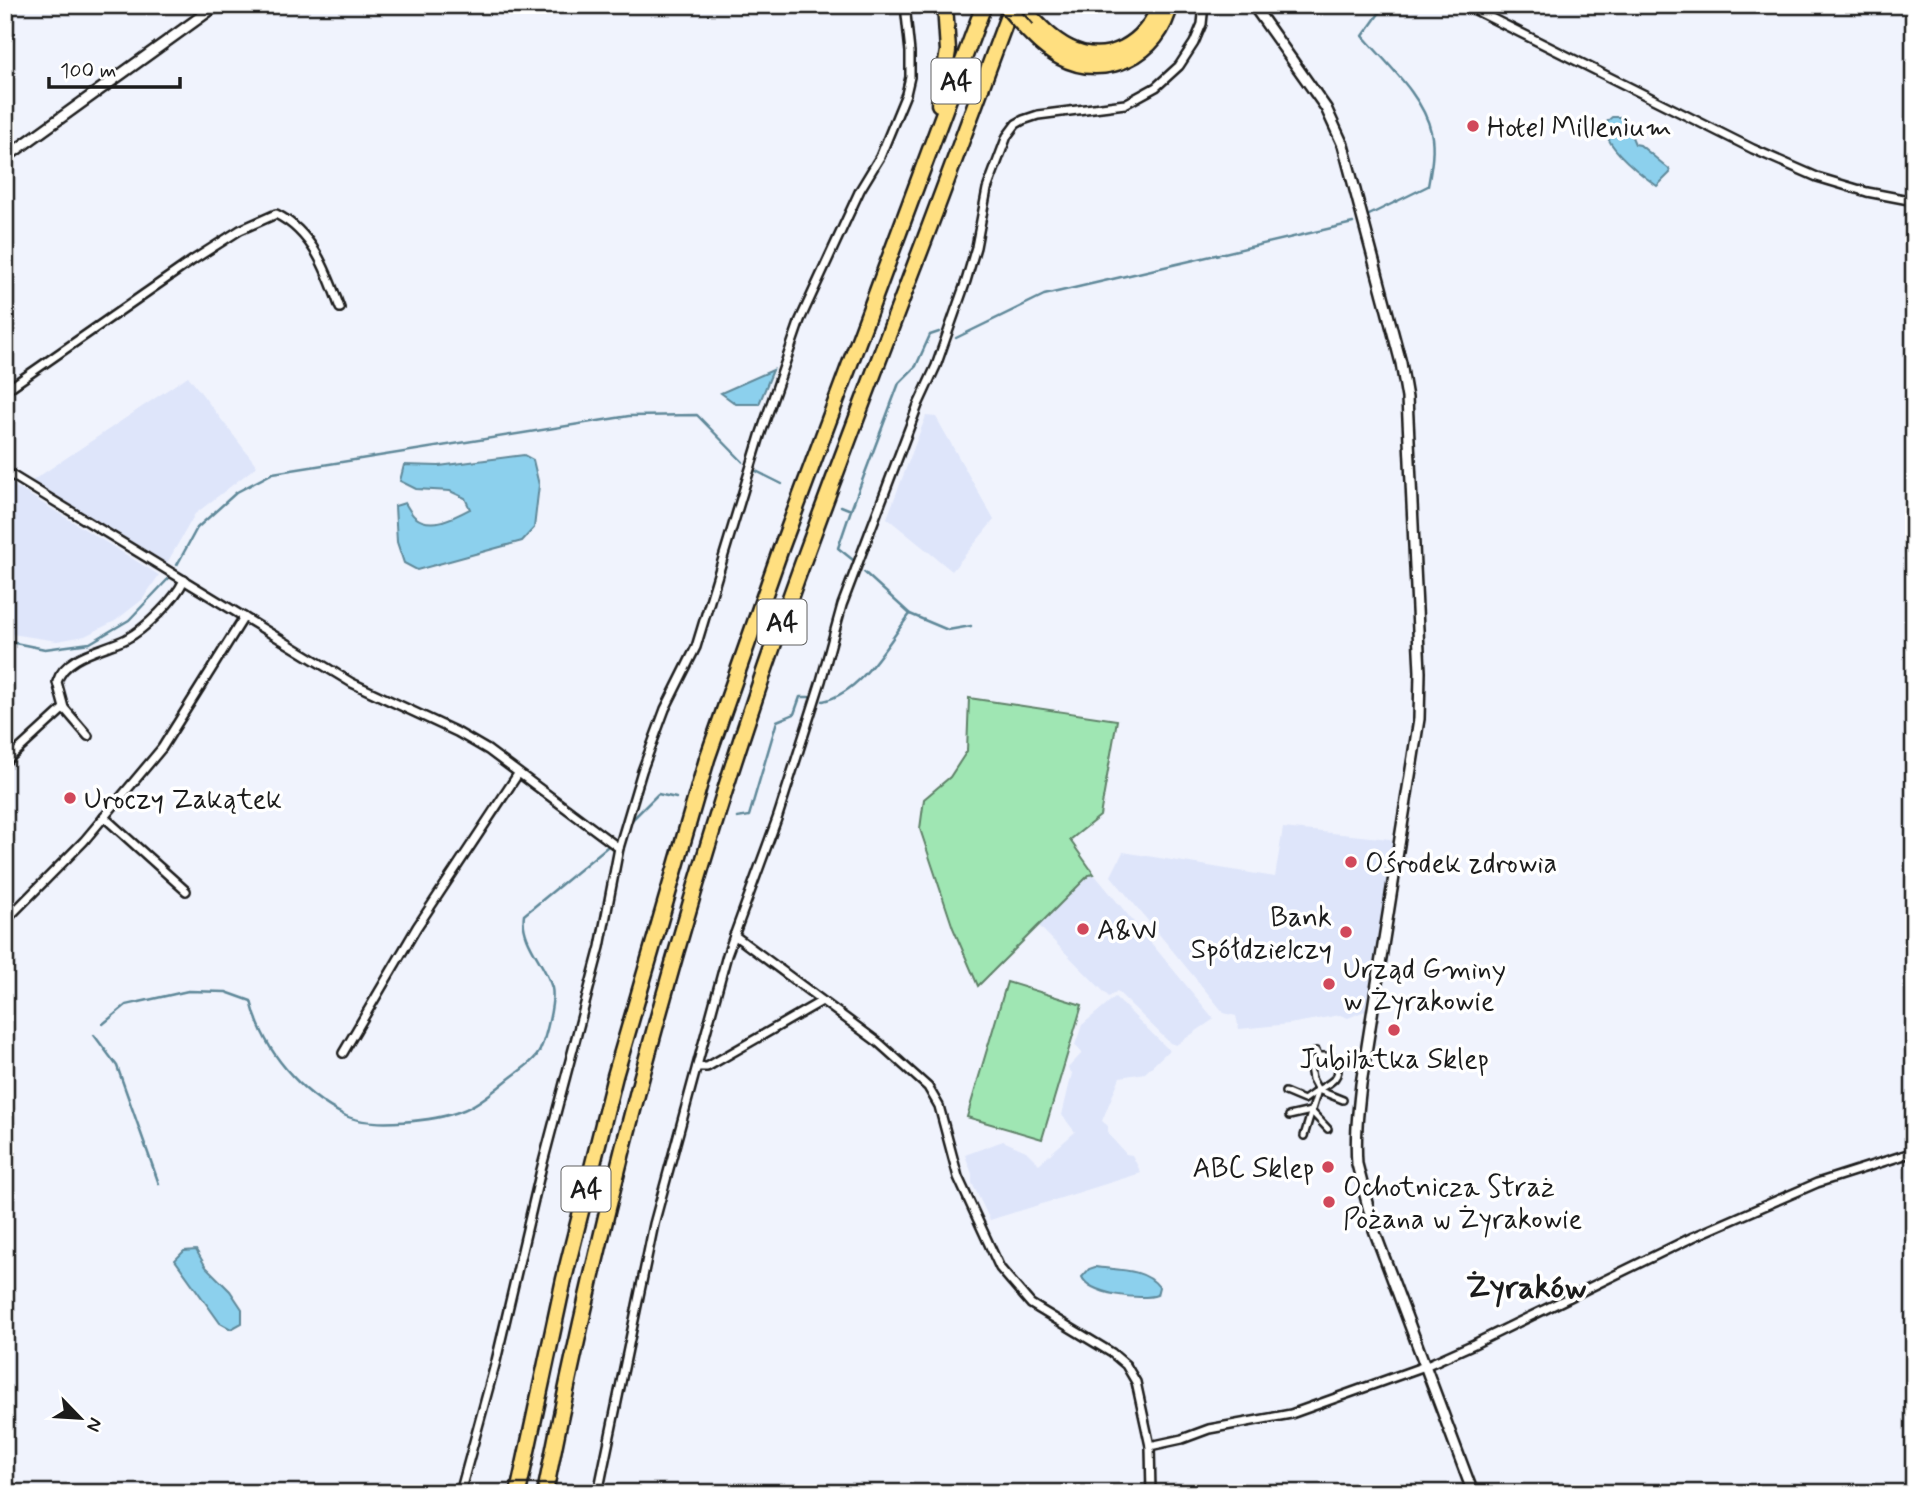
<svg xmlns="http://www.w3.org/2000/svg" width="1919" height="1498" font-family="Mynerve,sans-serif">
<rect width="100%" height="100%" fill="#f0f3fd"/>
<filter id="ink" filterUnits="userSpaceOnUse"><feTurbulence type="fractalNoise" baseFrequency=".0143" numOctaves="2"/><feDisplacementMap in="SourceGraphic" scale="14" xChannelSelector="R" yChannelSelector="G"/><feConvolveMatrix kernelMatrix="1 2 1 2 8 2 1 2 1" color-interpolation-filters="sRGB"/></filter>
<g filter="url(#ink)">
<g fill="#dee5fa">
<polygon points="188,376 257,466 195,514 167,563 32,481"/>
<polygon points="926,416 936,417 994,520 952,571 887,518"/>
<polygon points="5,480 159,575 142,600 115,621 85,636 57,641 5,633"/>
<polygon points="1283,828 1390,839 1394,843 1365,1011 1348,1018 1340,1015 1289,1024 1239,1029 1236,1016 1224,1013 1111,876 1123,852 1275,877"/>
<polygon points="1094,874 1214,1019 1176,1045 1170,1043 1117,991 1109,997 1039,926 1089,875"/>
<polygon points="1115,997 1169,1050 1145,1073 1120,1077 1102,1121 1108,1126 1108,1134 1126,1154 1132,1155 1141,1173 990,1220 972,1183 972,1174 965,1155 1003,1141 1026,1151 1039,1164 1075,1132 1062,1115 1072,1073 1068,1068 1082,1053 1075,1045 1082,1025"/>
</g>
<g fill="#9fe6b3" stroke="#5e8168" stroke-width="2">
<polygon points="969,698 1117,720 1100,816 1070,840 1094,874 1089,875 978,986 953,928 920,829 924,799 950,777 967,751"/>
<polygon points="1007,982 1082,1005 1042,1139 967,1117"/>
</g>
<g fill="#8cd0ed" stroke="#5f8899" stroke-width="2">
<path d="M1612 117H1621L1626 123 1635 144 1640 145 1669 169 1670 173 1657 186C1643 176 1586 134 1612 117Z"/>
<polygon points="773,370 759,404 736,404 721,393"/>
<path d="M524 455 533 460 539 485 534 528 522 541 417 570 404 563 397 542 395 506 405 503C408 507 411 514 415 517 431 530 455 517 470 509L465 498 450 491 416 489 400 481 404 465 439 466Z"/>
<polygon points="196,1250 206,1267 230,1291 242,1309 242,1323 231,1329 220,1323 175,1260 184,1251"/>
<path d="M1095 1267C1117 1270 1145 1268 1159 1287L1157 1295C1141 1301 1089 1294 1082 1277L1089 1269Z"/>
</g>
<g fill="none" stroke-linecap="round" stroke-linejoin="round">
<g stroke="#5f8899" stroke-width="2.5">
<path d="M1369 215 1428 186C1431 169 1435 150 1431 132 1424 97 1386 63 1363 36L1385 5"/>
<polyline points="956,338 1044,295 1353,223"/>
<polyline points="756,471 782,484"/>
<polyline points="841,506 851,510 838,548 853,560"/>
<polyline points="851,510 899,383 916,366 930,335 939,332"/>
<polyline points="177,565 197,528 237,492 273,473 629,416 697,415 743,462"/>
<polyline points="864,572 910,614 948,630 971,626"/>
<polyline points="5,641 45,649 90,643 129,620 169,578"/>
<path d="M823 701C862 692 887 644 910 614"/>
<polyline points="737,818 749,816 777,721 794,714 800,697 809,697"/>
<polyline points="633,819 658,794 676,798"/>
<path d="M103 1024 126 1005 188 991 226 992 251 1001C263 1051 300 1093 346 1116 371 1128 435 1121 461 1111 476 1106 493 1092 505 1082 515 1073 535 1062 540 1050 546 1037 555 1001 552 988 545 963 520 941 524 915L607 847"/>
<polyline points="94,1035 117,1066 159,1184"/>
</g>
<g stroke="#1c1c1c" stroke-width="10">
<g id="pedestrian">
<polyline points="1316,1051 1319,1056 1331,1056 1337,1062 1342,1060"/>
<path d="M1318 1090C1330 1083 1342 1078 1337 1062"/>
<polyline points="1285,1092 1304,1100 1318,1090 1343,1100"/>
<polyline points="1289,1116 1311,1111 1328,1129"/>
<polyline points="1304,1136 1318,1090 1312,1079 1310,1067 1319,1056"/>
</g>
</g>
<g stroke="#1c1c1c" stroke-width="12">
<g id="minor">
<polyline points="1465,5 1753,149 1817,177 1867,192 1914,201"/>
<path d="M5 391 193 260 240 230 276 214C313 232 327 272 340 308"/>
<polyline points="5,471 352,683 457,732 488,750 619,848"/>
<polyline points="64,708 88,736"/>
<path d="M5 762 64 708 57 682C65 655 104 650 126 639 145 629 175 600 184 580"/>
<polyline points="104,817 186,891"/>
<polyline points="5,921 84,841 162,748 244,617"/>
<polyline points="734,935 879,1043 928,1087 939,1106 958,1177 1000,1268 1031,1304 1112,1353 1126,1365 1136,1382 1150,1446 1151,1493"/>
<polyline points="343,1053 417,927 518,774"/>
<polyline points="697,1067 707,1067 822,1001"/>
<polyline points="1150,1446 1182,1439 1209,1429 1291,1414 1425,1366 1474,1344 1693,1237 1817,1183 1914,1152"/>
<polyline points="460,1493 496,1361 541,1170 600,947 619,848 642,771 665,709 696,647 760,436 800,320 860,190 880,157 906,94 910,77 910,52 905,5"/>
<polyline points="598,1493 654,1224 727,955 778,816 821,681 842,605 918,405 936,366 966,281 976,247 987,189 1007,136 1016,124 1023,120 1038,115 1125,104 1156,87 1179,66 1194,43 1202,24 1204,5"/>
</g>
</g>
<g stroke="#1c1c1c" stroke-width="14">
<g id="tertiary">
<path d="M1253 5 1326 108 1343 145 1401 363 1407 398 1420 672 1419 719 1361 1084C1358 1111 1355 1137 1357 1164L1374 1230 1473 1493"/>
<polyline points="5,158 217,5"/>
</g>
</g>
<g stroke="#1c1c1c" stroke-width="19">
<g id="motorway">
<path d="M1020 5C1035 21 1049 38 1069 48 1106 67 1148 43 1159 5"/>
<path d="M1027 30C1037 40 1048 51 1060 57 1105 81 1160 55 1170 5"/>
<polyline points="939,104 948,51 945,5"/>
<polyline points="518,1493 564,1279 615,1076 707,759 780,551 984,5"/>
<path d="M545 1493C593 1249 656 1008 731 771 785 602 850 436 913 270 947 182 979 93 1012 5"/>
</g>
</g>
<use href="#pedestrian" stroke="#fff" stroke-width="5"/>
<use href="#minor" stroke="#fff" stroke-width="7"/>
<use href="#tertiary" stroke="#fff" stroke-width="9"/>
<use href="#motorway" stroke="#ffdf80" stroke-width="14"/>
<g stroke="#1c1c1c" stroke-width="19" stroke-linecap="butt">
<polyline id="motorway-bridge" points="1005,5 1027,30"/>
</g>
<use href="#motorway-bridge" stroke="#ffdf80" stroke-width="14"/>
</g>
</g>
<g fill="#d1495b" stroke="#fff" stroke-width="2.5">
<circle cx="1473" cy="126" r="7"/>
<circle cx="70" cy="798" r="7"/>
<circle cx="1351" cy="862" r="7"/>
<circle cx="1083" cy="929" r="7"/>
<circle cx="1346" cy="932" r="7"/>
<circle cx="1329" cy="984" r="7"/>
<circle cx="1394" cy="1030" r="7"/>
<circle cx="1328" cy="1167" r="7"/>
<circle cx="1329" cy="1202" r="7"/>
</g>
<g text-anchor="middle" stroke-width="7" stroke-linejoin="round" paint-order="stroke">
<g fill="#fff" stroke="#606060" stroke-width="2">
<rect x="931.5" y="58.5" width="49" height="45" rx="5"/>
<rect x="757.5" y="599.5" width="49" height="45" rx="5"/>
<rect x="561.5" y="1166.5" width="49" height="45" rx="5"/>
</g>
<g font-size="26" font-weight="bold" fill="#1c1c1c">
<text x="956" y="90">A4</text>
<text x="782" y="631">A4</text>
<text x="586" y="1198">A4</text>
</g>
<g font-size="28" fill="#1c1c1c" stroke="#fff" text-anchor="start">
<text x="1487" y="136">Hotel Millenium</text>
<text x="84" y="808">Uroczy Zakątek</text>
<text x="1365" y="872">Ośrodek zdrowia</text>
<text x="1332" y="926" text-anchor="end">Bank<tspan x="1332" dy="32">Spółdzielczy</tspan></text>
<text x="1097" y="939">A&amp;W</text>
<text x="1343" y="978">Urząd Gminy<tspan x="1343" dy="32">w Żyrakowie</tspan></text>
<text x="1394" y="1068" text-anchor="middle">Jubilatka Sklep</text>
<text x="1314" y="1177" text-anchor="end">ABC Sklep</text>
<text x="1343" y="1196">Ochotnicza Straż<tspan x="1343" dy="32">Pożana w Żyrakowie</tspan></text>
</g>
<g font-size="32" font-weight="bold" fill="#1c1c1c" stroke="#fff">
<text x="1526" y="1297">Żyraków</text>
</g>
</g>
<rect width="1919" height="1498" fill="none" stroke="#fff" stroke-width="28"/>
<rect x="14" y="14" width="1891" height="1470" fill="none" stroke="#1c1c1c" stroke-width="2.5" filter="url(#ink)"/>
<g transform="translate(80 1418) rotate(115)" stroke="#ffffff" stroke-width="5" paint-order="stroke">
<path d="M0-5L12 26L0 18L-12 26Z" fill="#1c1c1c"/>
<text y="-10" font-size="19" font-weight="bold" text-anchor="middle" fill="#1c1c1c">N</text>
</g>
<path d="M49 77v10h131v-10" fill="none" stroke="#1c1c1c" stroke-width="3.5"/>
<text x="60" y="77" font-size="21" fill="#1c1c1c" stroke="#ffffff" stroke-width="5" paint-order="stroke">100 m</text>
</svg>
